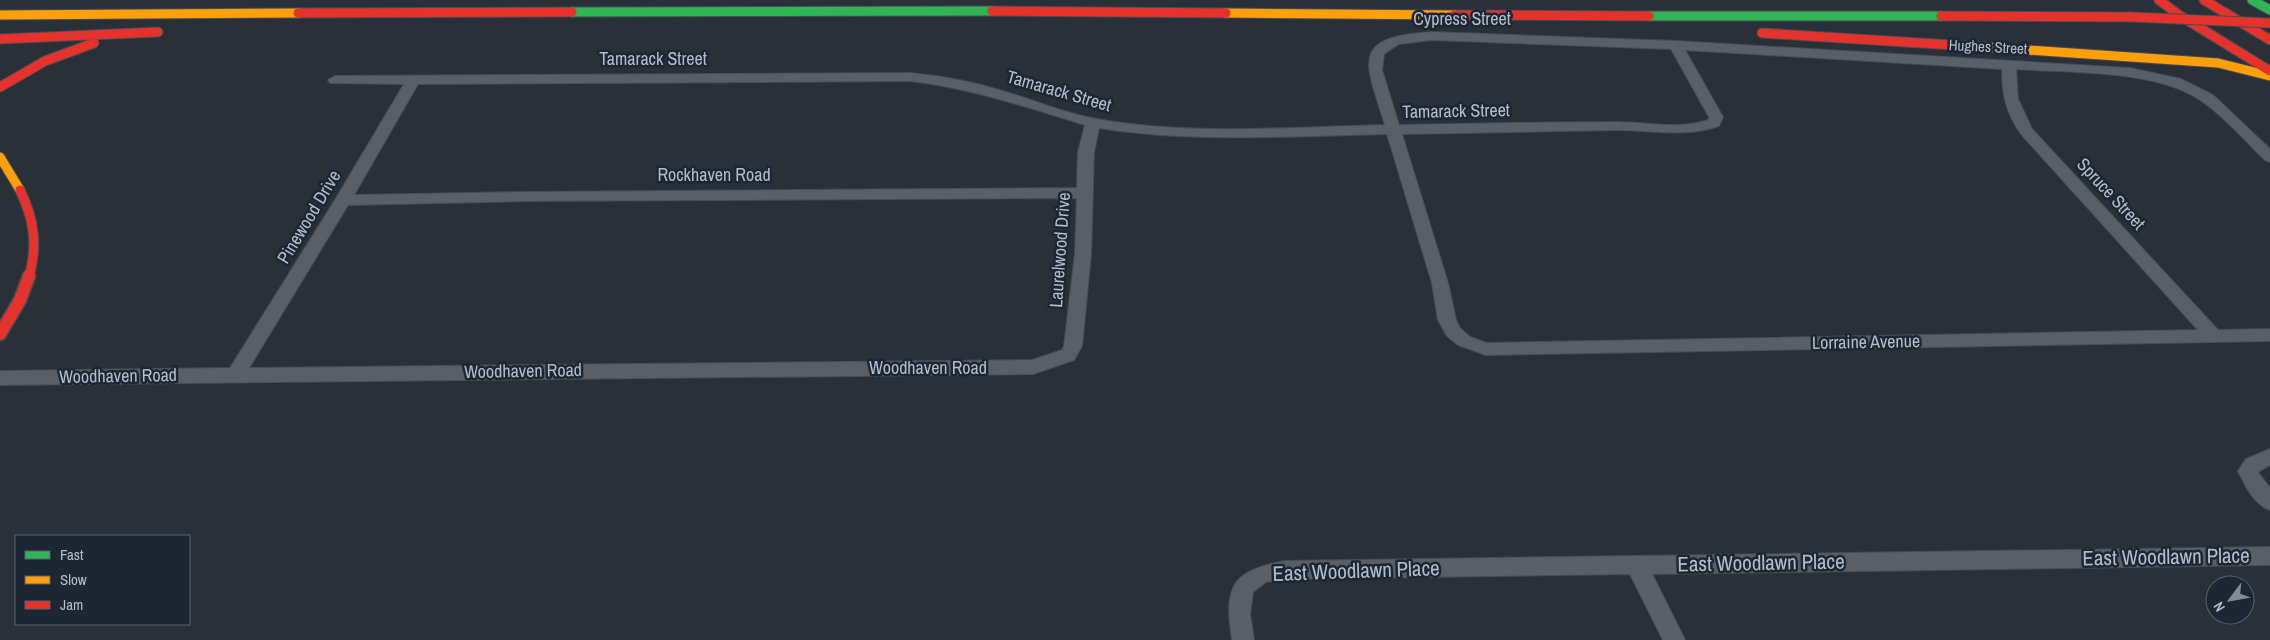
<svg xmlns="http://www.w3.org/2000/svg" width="2270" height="640" font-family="'Archivo Narrow',sans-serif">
<rect width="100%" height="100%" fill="#2a3038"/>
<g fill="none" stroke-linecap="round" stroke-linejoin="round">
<g stroke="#484c53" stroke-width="2">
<g id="street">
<path d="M1432 32 1676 41 2130 68 2181 79 2213 95 2270 149V162L2265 160C2245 141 2226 118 2203 102 2159 69 2070 73 2016 69L2018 99 2032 129 2218 330 2270 329V341L1486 355 1458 345 1447 336 1438 320 1432 283 1387 134C1291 136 1194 143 1099 128L1094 152 1091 254 1082 346 1074 360 1033 374 0 385V371L230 368 335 200 404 84 330 83 328 80 335 76 910 73C943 76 975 82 1006 92 1036 101 1067 114 1097 119 1191 136 1290 127 1385 125 1366 63 1348 37 1432 32ZM1432 40 1671 49 1709 117 1708 120C1678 130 1647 122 1617 122 1544 122 1472 124 1399 125L1382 70 1384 54 1399 44ZM1685 50 2002 69C2002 94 2006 113 2021 134L2198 330 1487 343 1470 337 1460 328 1456 320 1448 283 1402 134C1473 133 1545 131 1617 130 1652 130 1684 138 1719 126L1723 117ZM910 81C970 88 1027 107 1085 125L1078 152 1077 188 528 192 354 195 418 84ZM1077 198 1075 254 1064 346 1062 350 1032 360 249 368 348 205 528 201Z"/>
<path d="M2270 449V465L2258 472 2270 488V510C2254 505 2245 485 2238 471L2246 459Z"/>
<path d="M2270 547V565L1652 574 1685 640H1663L1630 574 1285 579 1266 582 1253 592 1250 614 1254 640H1232C1224 586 1231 571 1285 561Z"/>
</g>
</g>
<g stroke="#484c53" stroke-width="11">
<g id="fast">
<polyline points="2252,0 2270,10"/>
<polyline points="572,12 992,11"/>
<polyline points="1649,16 1941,16"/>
</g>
</g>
<g stroke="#484c53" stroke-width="11">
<g id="slow">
<polyline points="1226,13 1454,15"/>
<polyline points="0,15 298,13"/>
<polyline points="1984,47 2218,63 2270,76"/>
<polyline points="0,157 20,190"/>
</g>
</g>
<g stroke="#484c53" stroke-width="11">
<g id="jam-far1">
<polyline points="2159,0 2179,15 2270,71"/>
<polyline points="2204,0 2270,40"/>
<polyline points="992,11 1226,13"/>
<polyline points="298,13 572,12"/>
<polyline points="1454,15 1649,16"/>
<polyline points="1941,16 2131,17"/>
<polyline points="1762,33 1984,47"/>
<polyline points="0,39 158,32"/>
<polyline points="0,87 45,61 94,43"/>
<path d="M20 190C34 219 38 245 29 277"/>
</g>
</g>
<g stroke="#484c53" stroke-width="15">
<polyline id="jam" points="0,334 20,300 29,276"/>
</g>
<use href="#street" fill="#5a5e66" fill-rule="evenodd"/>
<use href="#fast" stroke="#30b455" stroke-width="9"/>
<use href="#slow" stroke="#ff9f0a" stroke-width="9"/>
<use href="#jam-far1" stroke="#e5322d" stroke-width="9"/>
<use href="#jam" stroke="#e5322d" stroke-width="12"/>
<g stroke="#474c53" stroke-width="11" stroke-linecap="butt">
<polyline id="jam-bridge" points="2131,17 2270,23"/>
</g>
<use href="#jam-bridge" stroke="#e5322d" stroke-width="9"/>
</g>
<g text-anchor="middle" stroke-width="5" stroke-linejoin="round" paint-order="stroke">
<g font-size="15" fill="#b4bcc9" stroke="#1d2633">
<text transform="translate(1988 47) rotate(3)" y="5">Hughes Street</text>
</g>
<g font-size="18" fill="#b4bcc9" stroke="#1d2633">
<text x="1462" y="25">Cypress Street</text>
<text x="653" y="65">Tamarack Street</text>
<text transform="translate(1059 91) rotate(16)" y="6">Tamarack Street</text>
<text transform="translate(1456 111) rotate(-1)" y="6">Tamarack Street</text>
<text x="714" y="181">Rockhaven Road</text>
<text transform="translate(2111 194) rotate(47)" y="6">Spruce Street</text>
<text transform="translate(309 217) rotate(-59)" y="6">Pinewood Drive</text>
<text transform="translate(1060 250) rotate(-86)" y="6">Laurelwood Drive</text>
<text transform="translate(1866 342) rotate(-1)" y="6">Lorraine Avenue</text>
<text x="928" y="374">Woodhaven Road</text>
<text transform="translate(523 371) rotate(-1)" y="6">Woodhaven Road</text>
<text transform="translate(118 376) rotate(-1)" y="6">Woodhaven Road</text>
</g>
<g font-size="21" fill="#b4bcc9" stroke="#1d2633">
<text transform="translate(2166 557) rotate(-1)" y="7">East Woodlawn Place</text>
<text transform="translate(1761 563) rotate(-1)" y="7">East Woodlawn Place</text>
<text transform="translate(1356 571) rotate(-2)" y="7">East Woodlawn Place</text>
</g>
</g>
<rect x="15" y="535" width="175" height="90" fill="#1d2633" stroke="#59626f"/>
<rect x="25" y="551" width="25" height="8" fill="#30b455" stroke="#59626f"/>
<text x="60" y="560" font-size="15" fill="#b4bcc9">Fast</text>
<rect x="25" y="576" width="25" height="8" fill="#ff9f0a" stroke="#59626f"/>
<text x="60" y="585" font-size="15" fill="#b4bcc9">Slow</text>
<rect x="25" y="601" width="25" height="8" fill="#e5322d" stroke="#59626f"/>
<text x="60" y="610" font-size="15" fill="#b4bcc9">Jam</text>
<g transform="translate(2230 600) rotate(238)"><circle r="24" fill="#1d2633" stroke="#59626f"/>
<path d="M0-4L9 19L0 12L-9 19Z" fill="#848b96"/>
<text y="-8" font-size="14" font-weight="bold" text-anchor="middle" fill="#b4bcc9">N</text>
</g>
</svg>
